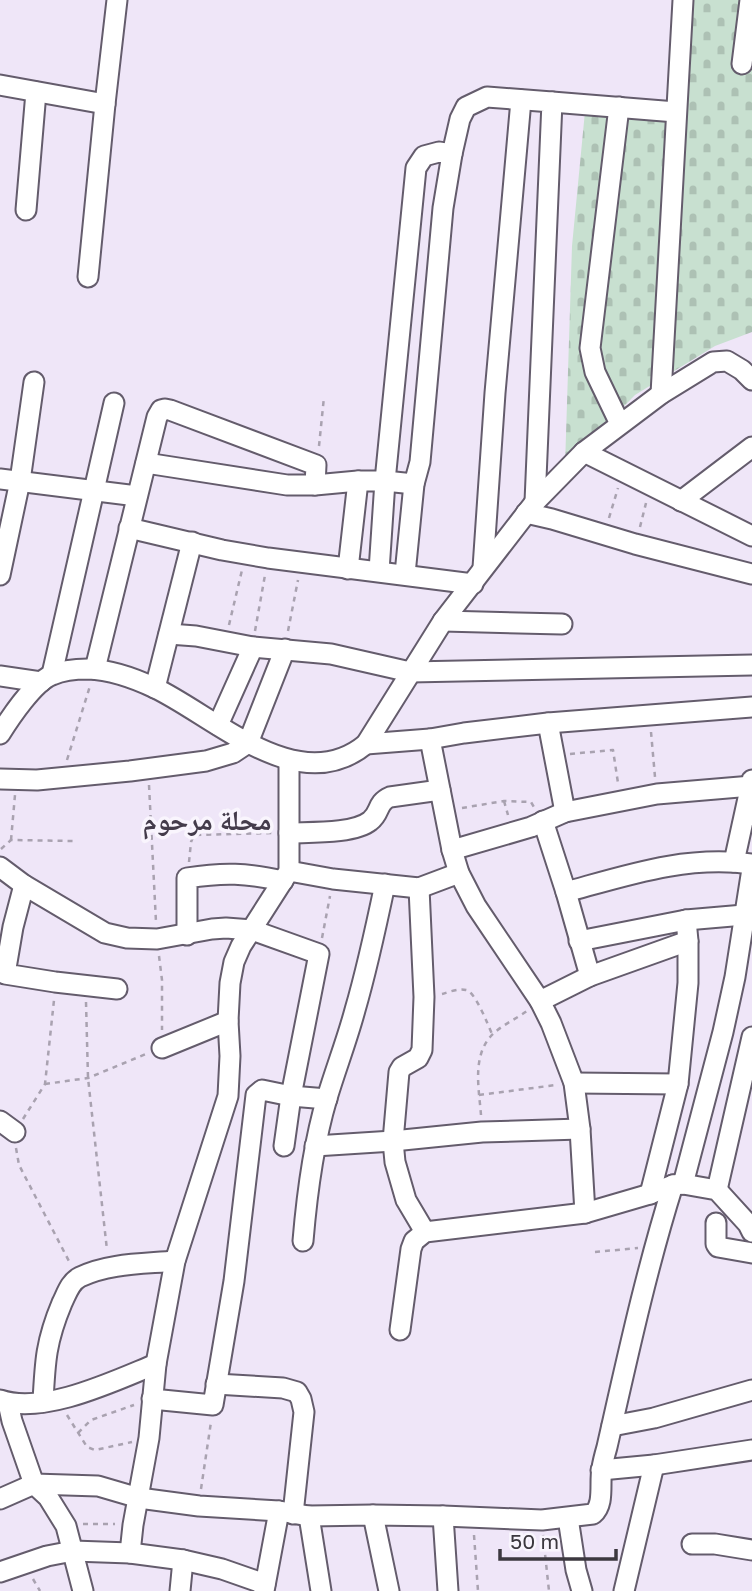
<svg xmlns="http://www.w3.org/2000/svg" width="752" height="1591" font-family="'Golos Text','Noto Naskh Arabic',sans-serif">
<defs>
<pattern id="cemetery-stones" width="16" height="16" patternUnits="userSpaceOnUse" patternTransform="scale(1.75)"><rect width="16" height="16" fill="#c8e0d0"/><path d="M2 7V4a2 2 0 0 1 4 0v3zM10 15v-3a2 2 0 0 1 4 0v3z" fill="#adc1b4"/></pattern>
</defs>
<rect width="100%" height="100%" fill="#efe6f8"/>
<polygon fill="url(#cemetery-stones)" points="686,0 752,0 752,332 715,346 635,395 565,466 572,246 586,101 676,109"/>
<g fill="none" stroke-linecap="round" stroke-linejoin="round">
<g stroke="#645c6c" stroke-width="23">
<g id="minor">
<polyline points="742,64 750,0"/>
<polyline points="0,85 105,104"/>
<polyline points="552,102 676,112"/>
<polyline points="619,107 590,348 595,372 620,424"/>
<polyline points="26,210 36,92"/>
<polyline points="88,277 105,104 117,0"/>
<polyline points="661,394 683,0"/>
<polyline points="584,452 752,536"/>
<polyline points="146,463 287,485 315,485 358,481 385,481 414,484"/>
<polyline points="0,479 137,496"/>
<polyline points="681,501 752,447"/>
<polyline points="526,513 552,519 635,544 752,574"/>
<polyline points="129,528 222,550 268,558 473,584"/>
<polyline points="483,568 495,393 521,100"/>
<polyline points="348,569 358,481"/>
<polyline points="379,571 385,481 416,168 424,156 439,152 452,154"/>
<polyline points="405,574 414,484 420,462 443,208 452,154 460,119 466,107 487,97 552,102 535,502"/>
<polyline points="0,575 20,481 34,382"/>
<polyline points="443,621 562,624"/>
<polyline points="169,634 196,636 253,647 331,654 410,672 752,665"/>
<polyline points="95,669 157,417 161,410 165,409 170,410 316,465 315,485"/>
<polyline points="52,674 114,403"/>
<polyline points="0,676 41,682"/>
<polyline points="155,688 192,542"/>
<polyline points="548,723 565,812"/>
<polyline points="218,725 253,647"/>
<path d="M0 734C10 718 34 682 52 675 63 670 76 669 88 669 111 670 134 678 155 688 214 716 299 800 366 744L443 621 535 502 584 452 661 394 713 362 727 361 742 370 752 380"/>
<polyline points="430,739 452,850 459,873 476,906 540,1001 551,1023 574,1083 580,1129 585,1213"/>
<polyline points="366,744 430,739 464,733 548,723 752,707"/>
<polyline points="0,779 37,780 130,771 206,761 233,753 248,743 285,649"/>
<polyline points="543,821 566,892 590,976"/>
<path d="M289 833C310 832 354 834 370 821 381 813 376 803 390 797L440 790"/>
<polyline points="452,850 531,827 565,812 657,794 752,786"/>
<polyline points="734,862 752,780"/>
<polyline points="0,867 24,885 105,933 127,938 157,939 212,929 226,928 252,930 319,954 291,1096 284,1146"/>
<polyline points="289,871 333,879 419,888 459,873"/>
<polyline points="24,885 13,927 5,974 55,982 117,989"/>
<polyline points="419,888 424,997 422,1050 418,1058 402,1067 399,1072 393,1141 395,1162 406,1200 425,1232"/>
<path d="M566 892C628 875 686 855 752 864"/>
<path d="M187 935V878C225 872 245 873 283 881"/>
<polyline points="579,941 686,920 744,915"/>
<polyline points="540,1001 590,976 688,941"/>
<polyline points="162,1048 228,1021"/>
<polyline points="574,1083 678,1084"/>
<polyline points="0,1121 15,1132"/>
<polyline points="315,1146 393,1141 482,1132 580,1129"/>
<polyline points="683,1184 723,1032 735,977 752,869"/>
<polyline points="717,1190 752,1037"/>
<polyline points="650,1194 678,1084 688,983 688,941 686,920"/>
<polyline points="716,1223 716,1244 718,1247 752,1253"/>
<path d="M303 1241C307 1193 313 1145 327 1098 336 1068 347 1040 355 1010 367 969 376 927 385 884"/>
<polyline points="400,1330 411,1249 414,1241 425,1232 585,1213 650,1194 673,1185 683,1184 717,1190 748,1224 752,1232"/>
<polyline points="216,1384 283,1388 297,1392 301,1399 304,1412 293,1514"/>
<polyline points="152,1399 213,1405 234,1281 256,1095 262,1090 291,1096 327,1099"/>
<path d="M0 1400C44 1415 114 1381 156 1364"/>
<path d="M43 1402C45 1361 46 1341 62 1303 67 1293 70 1282 80 1277 109 1263 144 1264 175 1261"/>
<polyline points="8,1403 12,1421 34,1484 48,1497 66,1526 83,1591"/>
<polyline points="612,1426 654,1418 752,1390"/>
<polyline points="601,1470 654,1465 752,1450"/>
<path d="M0 1499 34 1484 98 1486 139 1498 199 1506 279 1511 309 1516 373 1515 443 1516 542 1520 593 1514C605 1504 599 1483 602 1468 603 1461 605 1454 607 1447 627 1359 646 1271 673 1185"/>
<polyline points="373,1515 389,1591"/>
<polyline points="309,1516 321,1591"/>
<polyline points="443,1516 448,1591"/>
<polyline points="568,1518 576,1570 582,1591"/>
<polyline points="692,1544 715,1544 752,1550"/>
<polyline points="0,1572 47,1556 73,1551 130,1553"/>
<polyline points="265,1584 222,1569 183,1560 130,1553 133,1525 149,1438 156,1364 175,1261 228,1096 230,1056 228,1021 230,983 234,962 241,946 289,871 289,760"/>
<polyline points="180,1591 183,1560"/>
<polyline points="264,1591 279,1511"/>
<polyline points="624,1591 654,1465"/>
</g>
</g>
<g stroke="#a9a2b0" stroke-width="2.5" stroke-dasharray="5 5" stroke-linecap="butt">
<polyline points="319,446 324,397"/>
<polyline points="609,518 618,488"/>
<polyline points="640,527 646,503"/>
<polyline points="229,625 242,570"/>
<polyline points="255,631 265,575"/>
<polyline points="288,631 298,580"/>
<polyline points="651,732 655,777"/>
<polyline points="570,754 613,750 618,783"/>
<polyline points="67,760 90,686"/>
<polyline points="149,785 156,922"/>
<polyline points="504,801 508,815"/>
<polyline points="462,808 504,801 531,802 535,809"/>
<polyline points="11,840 15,795"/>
<polyline points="1,849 11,840 75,841"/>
<polyline points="189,862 191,842 194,835 272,833"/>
<polyline points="322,938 330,896"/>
<polyline points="159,956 162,980 162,1030"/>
<path d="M442 994C449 992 459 988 466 990 475 991 488 1025 492 1034"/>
<polyline points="86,1002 88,1078 107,1250"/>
<polyline points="45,1084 88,1078 146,1054"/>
<polyline points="479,1095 556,1085"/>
<path d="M481 1115C479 1089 472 1057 491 1036 500 1026 516 1019 527 1011"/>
<polyline points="23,1119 45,1084 54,1000"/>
<polyline points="16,1148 19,1165 71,1265"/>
<polyline points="595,1252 638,1248"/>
<polyline points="67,1415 87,1447 95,1450 132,1442"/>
<polyline points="78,1433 91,1420 134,1405"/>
<polyline points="201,1489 211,1422"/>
<polyline points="83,1524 115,1524"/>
<polyline points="474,1535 478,1591"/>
<polyline points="543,1535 549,1591"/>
<polyline points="33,1579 40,1591"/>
</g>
<use href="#minor" stroke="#fff" stroke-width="19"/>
</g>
<g text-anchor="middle" stroke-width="7" stroke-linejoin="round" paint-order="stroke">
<g font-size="28" font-weight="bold" fill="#443c4b" stroke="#f9f5fd">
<text x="207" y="830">محلة مرحوم</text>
</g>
</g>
<path d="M500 1549v10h116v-10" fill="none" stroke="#3c383f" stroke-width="3.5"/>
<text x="510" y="1549" font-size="21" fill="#3c383f" stroke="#f9f5fd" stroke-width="5" paint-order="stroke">50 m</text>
</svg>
